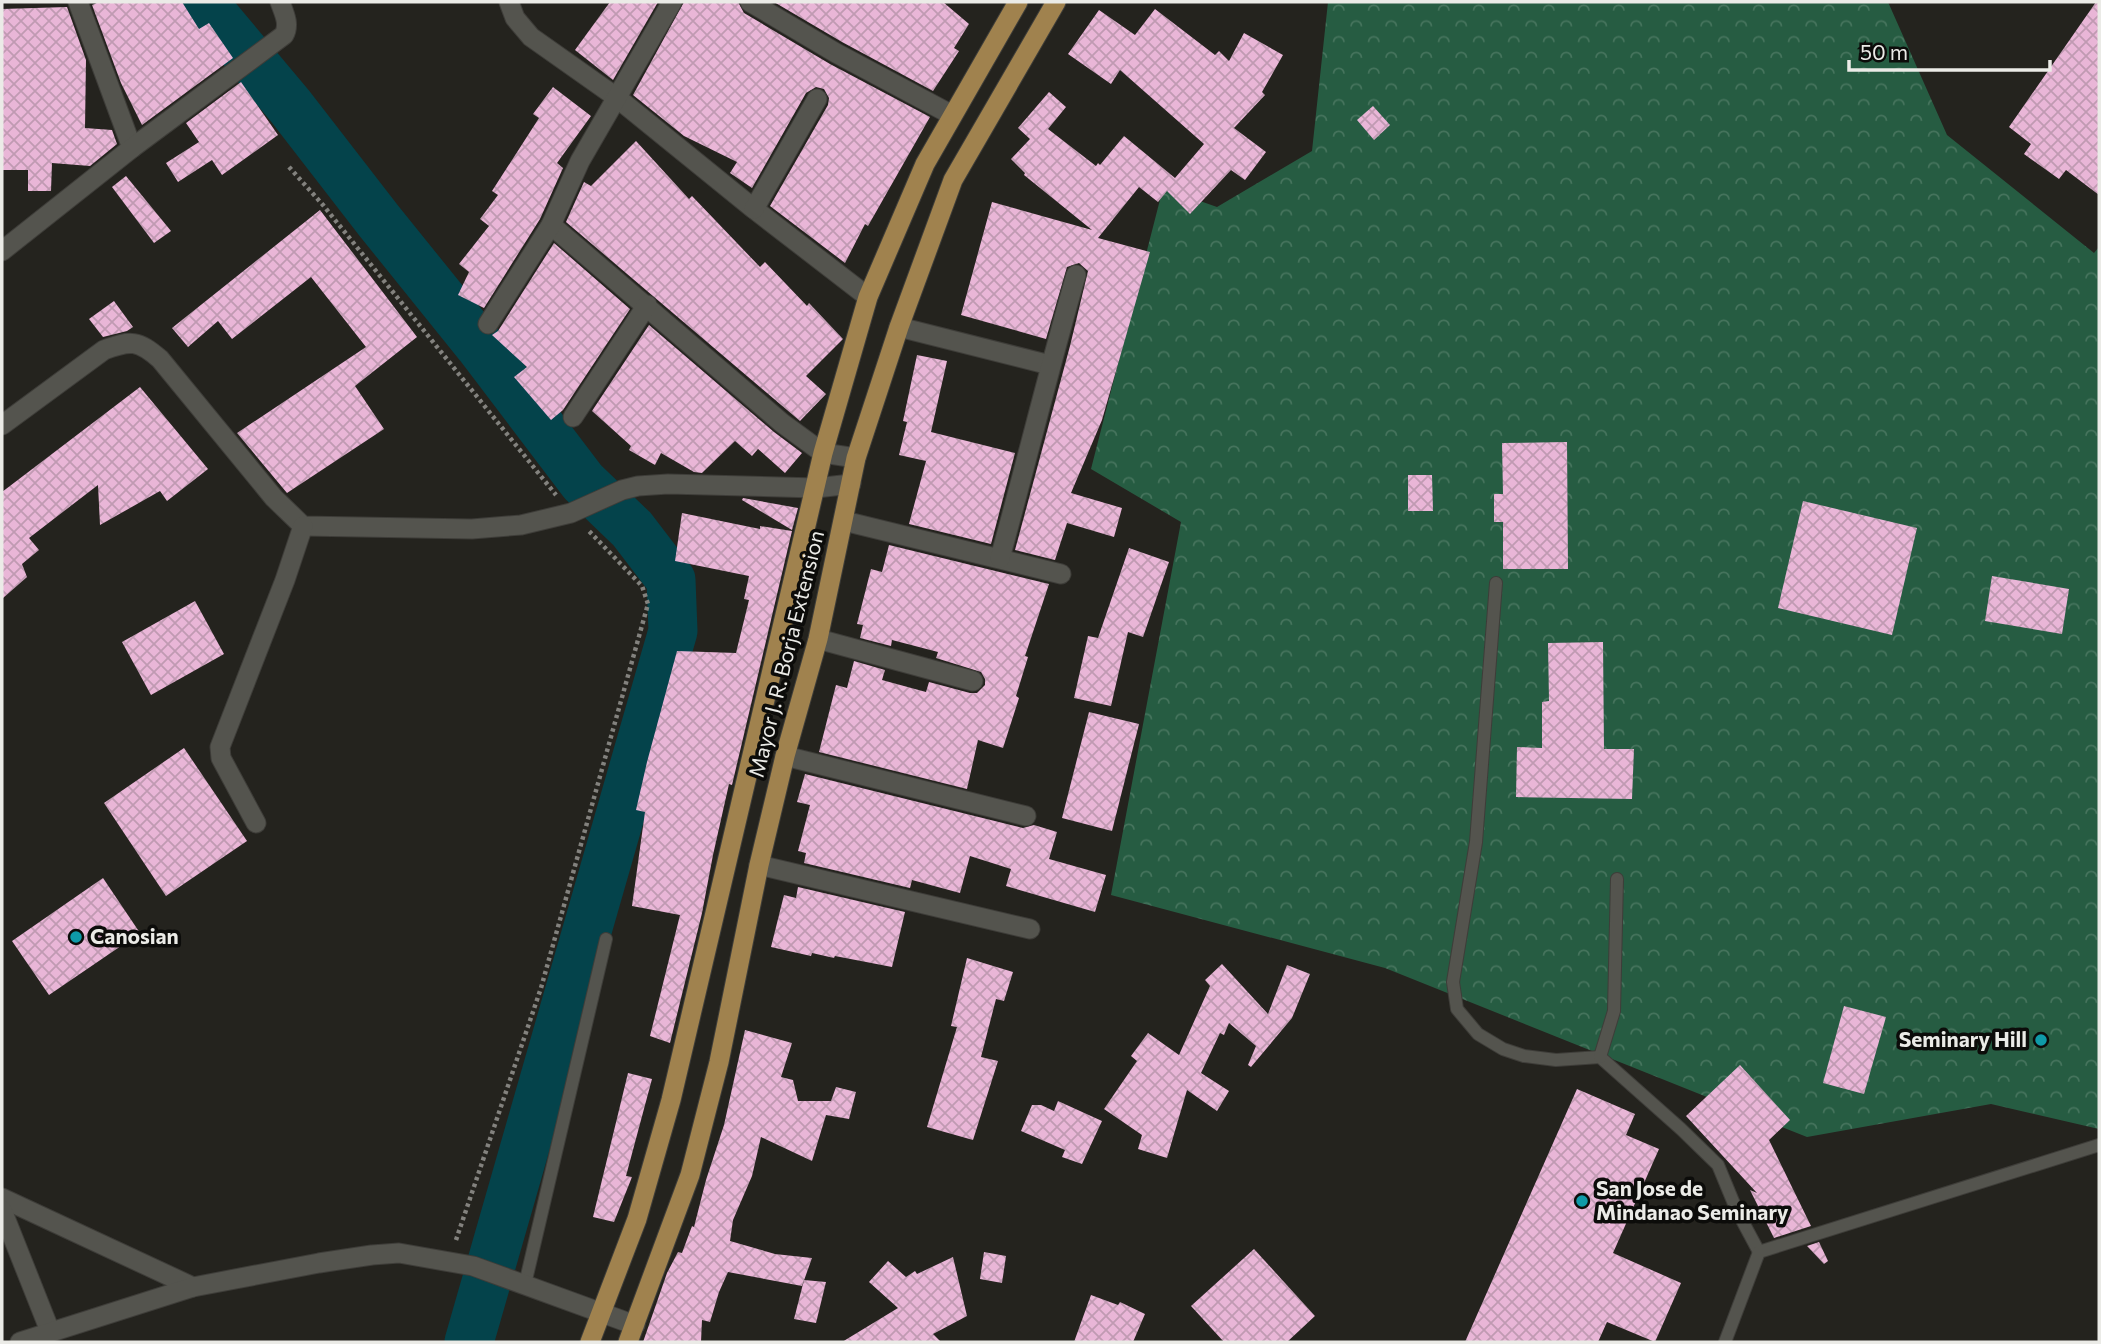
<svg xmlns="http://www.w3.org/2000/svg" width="2101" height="1344" font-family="Commissioner,sans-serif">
<defs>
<pattern id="forest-crowns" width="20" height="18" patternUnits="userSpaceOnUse" patternTransform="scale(1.75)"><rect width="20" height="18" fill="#265c42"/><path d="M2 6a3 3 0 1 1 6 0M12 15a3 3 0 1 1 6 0" fill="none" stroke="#46745d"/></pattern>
<pattern id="building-cross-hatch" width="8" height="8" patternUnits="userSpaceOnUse" patternTransform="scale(1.75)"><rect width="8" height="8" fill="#e9b6d7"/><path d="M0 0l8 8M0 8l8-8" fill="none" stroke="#c09ab2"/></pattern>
</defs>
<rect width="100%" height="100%" fill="#24231e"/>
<polygon fill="url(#forest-crowns)" points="1328,2 1888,2 1947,135 2094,253 2099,247 2099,1129 1991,1104 1807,1137 1385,968 1111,895 1181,522 1091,469 1163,188 1217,207 1312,151"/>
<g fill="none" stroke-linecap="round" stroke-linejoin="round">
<polyline stroke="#04434b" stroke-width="49" points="199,2 212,13 290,106 379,221 479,345 583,482 632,529 671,580 673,631 469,1342"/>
</g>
<g fill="url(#building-cross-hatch)">
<polygon points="99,2 182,2 199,29 209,23 233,58 142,125 121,83 92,5"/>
<polygon points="610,2 658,2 613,80 575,50"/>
<polygon points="684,2 738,2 744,13 830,64 930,117 868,226 865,224 845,263 770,206 828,105 829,98 824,89 816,87 806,93 752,188 730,173 737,162 684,136 633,95"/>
<polygon points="774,2 943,2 969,24 954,48 959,51 933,91 842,42"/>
<polygon points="2096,2 2099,2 2099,195 2066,170 2059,179 2024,154 2031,144 2009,127"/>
<polygon points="67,7 86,60 85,128 112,130 117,144 90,166 52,163 51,191 28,191 28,170 2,170 2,9"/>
<polygon points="1155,9 1215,55 1219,51 1229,61 1244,33 1283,55 1262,92 1265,95 1234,128 1266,152 1245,180 1231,170 1190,214 1167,191 1158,202 1139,187 1098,238 1150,252 1102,420 1071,493 1122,508 1114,537 1067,523 1055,560 1015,550 1070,346 1088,271 1079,263 1067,267 1046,339 961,315 992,202 1092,230 1024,175 1025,173 1011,159 1030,139 1018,128 1049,92 1066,107 1048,129 1096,166 1098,163 1100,165 1124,136 1175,178 1204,144 1120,70 1111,84 1068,54 1099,10 1135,35"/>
<polygon points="241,82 278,135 222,175 212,160 178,182 166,163 199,142 186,123"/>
<polygon points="553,87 591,116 557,163 563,168 540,219 484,308 458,295 469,272 459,264 489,226 480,219 498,195 492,191 539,118 533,114"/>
<polygon points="1373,106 1390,125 1374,140 1357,120"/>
<polygon points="636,141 689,199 692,196 760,267 765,262 807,306 809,303 843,339 806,376 826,394 800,421 566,222 584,182 591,186"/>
<polygon points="126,176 171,231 154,243 112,187"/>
<polygon points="320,210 417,337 355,386 384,429 287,493 237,433 366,347 311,277 232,339 218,321 188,347 172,328"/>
<polygon points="554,243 630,309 563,410 551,420 514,377 527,367 492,335 498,331"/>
<polygon points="114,301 133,327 127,331 103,337 89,319"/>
<polygon points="649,325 774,432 802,453 785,473 758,449 752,456 735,441 702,473 694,472 661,453 655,465 629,450 631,446 592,411"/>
<polygon points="917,355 947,361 931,432 1015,453 991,544 909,524 926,461 899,455 907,422 903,421"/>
<polygon points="140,387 208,469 167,501 160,491 100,525 98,485 29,538 39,550 22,564 27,577 2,599 2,492"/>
<polygon points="1567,442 1568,569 1503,569 1503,522 1494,522 1494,494 1503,494 1502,443"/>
<polygon points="1408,475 1432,475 1433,511 1408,511"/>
<polygon points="743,498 798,508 792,530 742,500"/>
<polygon points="1803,501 1917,528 1892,635 1778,608"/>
<polygon points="682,513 760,529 760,526 792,531 732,785 729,784 713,855 702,913 670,1043 650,1036 680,915 632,906 645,812 636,810 647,762 677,651 736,653 749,600 744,599 749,576 675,561"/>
<polygon points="889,545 1049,584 1025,656 1028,657 1016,696 1019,698 1003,748 978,740 967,789 819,752 836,685 847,688 854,661 885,670 882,680 926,692 929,682 970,693 977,693 985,685 985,679 981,672 936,658 938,652 892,640 891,646 860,638 863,625 857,624 871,569 882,572"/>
<polygon points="1129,548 1169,562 1143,637 1128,632 1111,706 1074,698 1088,636 1098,638"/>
<polygon points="1992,576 2069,589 2062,634 1985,621"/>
<polygon points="195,601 224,654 151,695 122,642"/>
<polygon points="1603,642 1604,749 1634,749 1632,799 1516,797 1517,747 1542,748 1542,702 1549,701 1548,643"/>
<polygon points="1089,712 1139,724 1112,831 1062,818"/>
<polygon points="184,748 247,841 166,896 104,803"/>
<polygon points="805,774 1023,828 1034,825 1057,832 1049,859 1106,875 1095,912 1006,886 1011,869 970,856 960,893 912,880 910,888 804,863 806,853 798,851 810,805 797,802"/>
<polygon points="103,878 140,933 49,995 12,941"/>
<polygon points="798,887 905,912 892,967 835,956 834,958 812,953 811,956 771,947 784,895 796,898"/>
<polygon points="967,958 1013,972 1004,1001 996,999 981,1057 998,1061 973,1140 927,1127 957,1027 951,1026"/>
<polygon points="1222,964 1268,1014 1287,965 1310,974 1292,1018 1251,1067 1248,1065 1256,1046 1229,1023 1224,1035 1220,1033 1201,1073 1229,1091 1217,1111 1187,1090 1167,1158 1138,1149 1142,1135 1104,1109 1137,1061 1131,1056 1148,1033 1179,1055 1210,986 1205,980"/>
<polygon points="1844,1006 1886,1017 1864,1094 1823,1083"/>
<polygon points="745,1030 792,1043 781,1077 793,1080 798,1101 831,1101 836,1087 856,1092 849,1119 826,1115 812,1161 761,1137 752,1176 733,1220 730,1241 775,1254 812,1258 802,1286 728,1272 719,1292 710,1322 702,1320 701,1342 643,1342 667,1273 678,1252 682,1253 692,1226 694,1227 706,1180 724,1125"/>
<polygon points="1740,1065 1790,1120 1769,1140 1811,1226 1774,1238 1750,1190 1757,1193 1686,1116"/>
<polygon points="628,1073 652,1079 626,1176 632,1177 614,1222 593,1217"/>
<polygon points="1577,1089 1635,1114 1626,1135 1659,1149 1613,1253 1681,1283 1655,1342 1607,1322 1598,1342 1465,1342"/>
<polygon points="1058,1101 1102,1121 1082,1164 1062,1157 1065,1150 1021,1131 1032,1105 1041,1105 1054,1111"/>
<polygon points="1819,1242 1828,1261 1824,1264 1807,1246"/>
<polygon points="1254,1249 1315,1316 1287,1342 1224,1342 1191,1306"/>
<polygon points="984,1252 1006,1256 1002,1283 980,1279"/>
<polygon points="953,1257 967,1316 933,1334 941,1342 842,1342 898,1308 869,1282 888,1261 906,1277 915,1271 917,1274"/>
<polygon points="804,1280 826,1282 816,1323 794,1319"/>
<polygon points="1091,1295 1118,1305 1120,1302 1145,1314 1133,1342 1074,1342"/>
</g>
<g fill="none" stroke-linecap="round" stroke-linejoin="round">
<g stroke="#3e3d39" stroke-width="14">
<g id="service">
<polyline points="1496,583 1476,842 1453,982 1457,1009 1478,1034 1503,1049 1524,1056 1556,1060 1600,1057 1681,1129 1718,1165 1737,1211 1759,1252"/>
<polyline points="1600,1057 1614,1011 1617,879"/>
<polyline points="525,1284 606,939"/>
<polyline points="1725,1342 1759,1252 2099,1145"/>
</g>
</g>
<g stroke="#3e3d39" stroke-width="21">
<g id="minor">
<polyline points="78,2 132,148"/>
<polyline points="509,2 515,18 531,37 616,97 754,209 868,297"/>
<polyline points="750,2 836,53 952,115"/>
<polyline points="754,209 817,99"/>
<polyline points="551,225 782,423 823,453 856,458"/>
<path d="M2 251 132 148 284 35C290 24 284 13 280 2"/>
<polyline points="488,324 551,225 580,161 672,2"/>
<polyline points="899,327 1050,365"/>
<polyline points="573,417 647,305"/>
<path d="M2 425 104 350C131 340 138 340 160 359L274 498 303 526 472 529 521 525 571 513 622 490 638 486 668 484 816 488 851 484"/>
<polyline points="844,521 1061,574"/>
<path d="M1000 558C1026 464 1049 369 1076 275"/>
<polyline points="818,639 973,681"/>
<polyline points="785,756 1026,816"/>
<polyline points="256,823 221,758 220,747 285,580 303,526"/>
<polyline points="759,865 1030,929"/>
<polyline points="2,1198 193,1287"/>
<polyline points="2,1210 50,1331"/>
<polyline points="20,1342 193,1287 319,1263 372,1255 399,1253 473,1266 635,1325"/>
</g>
</g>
<g stroke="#3e3d39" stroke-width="21">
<g id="primary">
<polyline points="590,1342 637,1219 671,1100 823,453 868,297 925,164 1018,2"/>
<polyline points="628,1342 690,1175 719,1062 759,865 785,756 818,639 856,458 899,327 953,180 1056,2"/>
</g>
</g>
<g stroke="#83827e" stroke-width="4.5" stroke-dasharray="3.5 3.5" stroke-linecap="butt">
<polyline points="289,167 323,205 556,495"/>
<polyline points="456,1240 541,988 648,604 642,586 588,530"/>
</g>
<use href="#service" stroke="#54544e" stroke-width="12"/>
<use href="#minor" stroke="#54544e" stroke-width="19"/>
<use href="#primary" stroke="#a0824e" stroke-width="19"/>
</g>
<g fill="#0f9aa8" stroke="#0c0c0a" stroke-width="2.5">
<circle cx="76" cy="937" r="7"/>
<circle cx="2041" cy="1040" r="7"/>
<circle cx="1582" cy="1201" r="7"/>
</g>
<g text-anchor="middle" stroke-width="7" stroke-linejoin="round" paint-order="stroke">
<g font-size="21" fill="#ebebe7" stroke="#0c0c0a">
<text transform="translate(787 654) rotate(-76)" y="7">Mayor J. R. Borja Extension</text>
</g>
<g font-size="21" font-weight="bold" fill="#ebebe7" stroke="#0c0c0a" text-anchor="start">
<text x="90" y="944">Canosian</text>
<text x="2027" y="1047" text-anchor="end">Seminary Hill</text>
<text x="1596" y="1196">San Jose de<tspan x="1596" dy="24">Mindanao Seminary</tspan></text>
</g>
</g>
<rect width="2101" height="1344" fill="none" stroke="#ebebe7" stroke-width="7"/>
<path d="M1849 60v10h201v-10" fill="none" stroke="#ebebe7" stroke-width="3.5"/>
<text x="1860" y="60" font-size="21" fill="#ebebe7" stroke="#0c0c0a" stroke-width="5" paint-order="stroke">50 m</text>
</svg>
